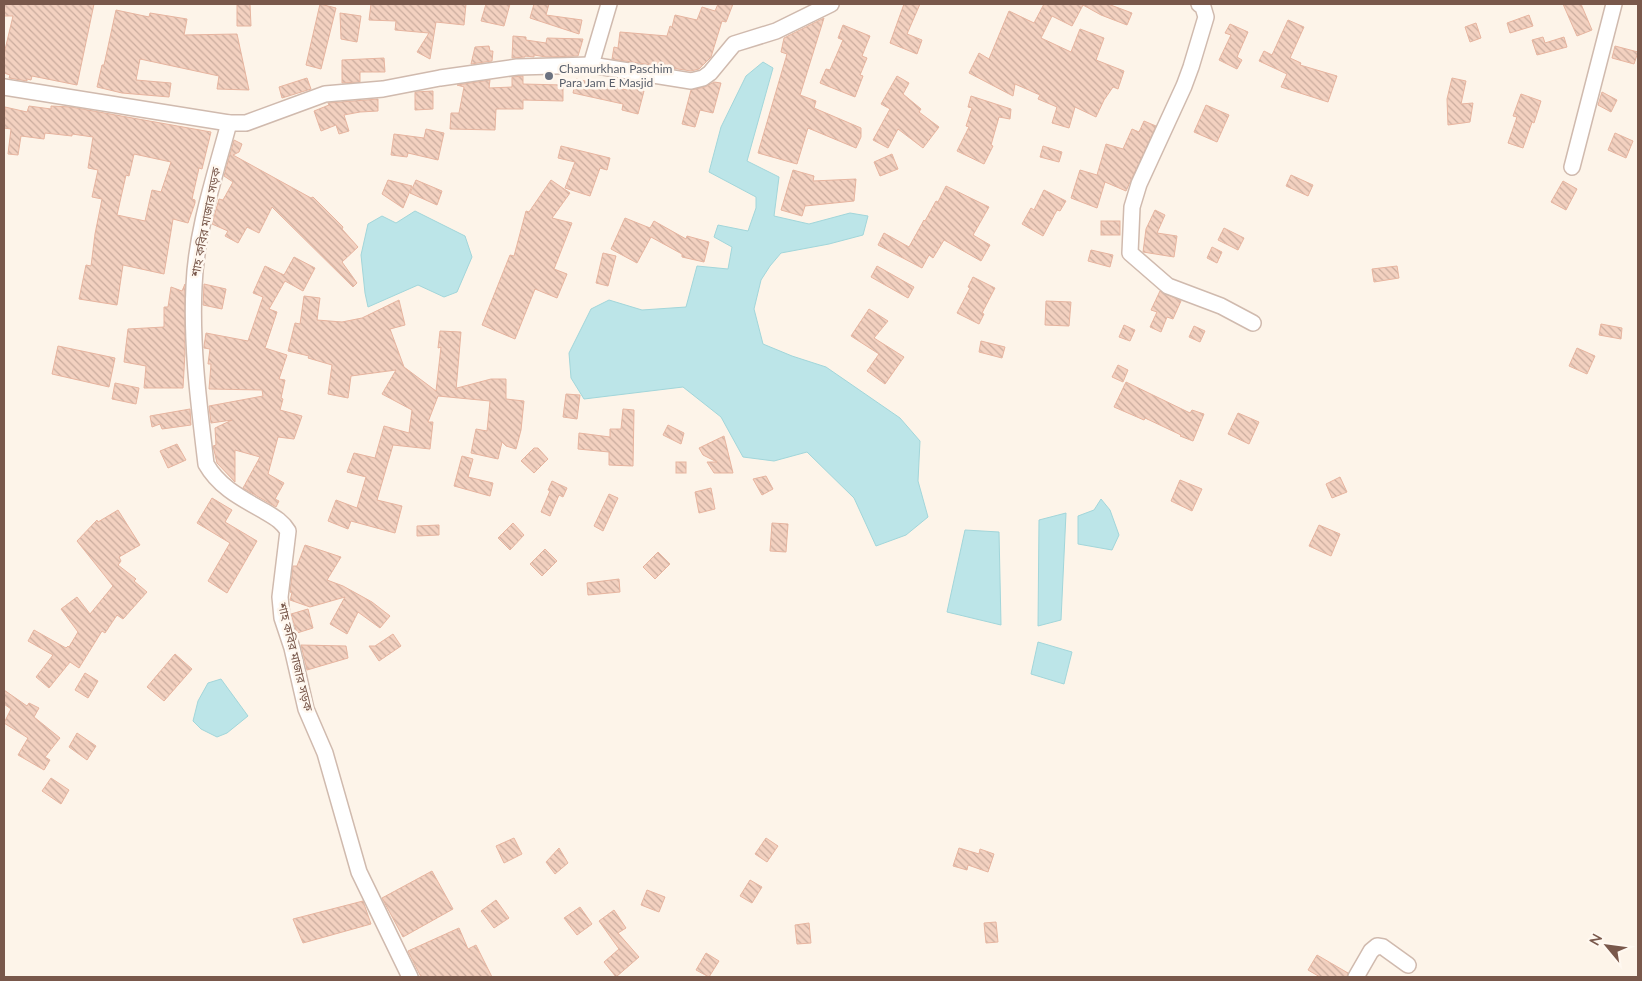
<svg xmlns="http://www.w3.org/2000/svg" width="1642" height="981" font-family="Lato,'Noto Sans Bengali',sans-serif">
<defs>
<pattern id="building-back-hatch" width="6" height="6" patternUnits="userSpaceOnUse" patternTransform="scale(1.25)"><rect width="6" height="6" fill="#f3d1c0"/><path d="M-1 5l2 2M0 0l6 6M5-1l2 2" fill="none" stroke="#caac9e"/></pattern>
</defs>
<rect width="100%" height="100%" fill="#fdf4e9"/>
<g fill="#bce5e8" stroke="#a2d6da">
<polygon points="763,62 773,68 747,161 779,177 774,216 809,224 850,213 868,216 863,235 829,244 781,253 770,266 761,280 754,309 763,344 792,356 826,367 900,418 920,441 918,481 928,517 906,535 876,546 854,498 807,452 774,461 743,457 721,417 683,387 584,399 571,378 569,353 591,309 609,300 642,310 686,307 697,266 728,269 732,247 714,237 718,225 748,231 756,208 756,197 709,172 721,127 746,76"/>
<polygon points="415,211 465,236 472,257 457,292 444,297 418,285 368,307 365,293 361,255 368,224 382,216 396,223"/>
<polygon points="1101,499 1110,510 1119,535 1112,550 1078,544 1078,516 1094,510"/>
<polygon points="1066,513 1061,620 1038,626 1039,520"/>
<polygon points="965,530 999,532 1001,625 947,612"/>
<polygon points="1038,642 1072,652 1064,684 1031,674"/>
<polygon points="221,679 248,716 227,733 217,737 201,729 193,721 198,701 208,683"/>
</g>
<g fill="url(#building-back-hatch)" stroke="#e7b5a0" fill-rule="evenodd">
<polygon points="4,4 94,4 77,85 32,76 31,80 27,79 27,81 9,78 10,75 4,73 4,54 13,16 4,16"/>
<polygon points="237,4 250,4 251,26 237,26"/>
<polygon points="320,4 336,8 321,69 306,65"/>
<polygon points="371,4 466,4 464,25 436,22 430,59 417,52 429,33 395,30 396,21 369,20"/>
<polygon points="486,4 510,4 504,26 481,21"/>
<polygon points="534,4 549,4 546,15 582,20 579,34 530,18"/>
<polygon points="718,4 733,4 726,22 722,21 711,57 699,69 691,71 612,59 614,47 618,48 620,32 667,36 670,26 672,27 675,15 697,20 702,7 715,11"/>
<polygon points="904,4 920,4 907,34 922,40 917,54 890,43"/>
<polygon points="1044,4 1108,4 1132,13 1127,25 1101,15 1083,5 1072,26 1052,16 1041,38 1071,52 1080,29 1104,38 1096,60 1124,71 1118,89 1113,87 1104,100 1096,117 1075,107 1069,128 1052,123 1057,107 1038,99 1040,95 1015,84 1013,96 969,73 979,53 989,59 1009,11 1034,23"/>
<polygon points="1563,4 1581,4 1592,30 1577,36"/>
<polygon points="116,10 149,17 150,13 187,19 184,35 237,34 249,90 217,89 219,76 140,59 136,80 171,83 169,97 122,93 97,87 102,65 104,65"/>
<polygon points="340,13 361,16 357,42 341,39"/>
<polygon points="1529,15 1533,26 1510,33 1507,23"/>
<polygon points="824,18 800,95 816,101 814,108 861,128 861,137 856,148 808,128 797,164 758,153 787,54 781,52 784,38"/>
<polygon points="1288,20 1304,27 1290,58 1301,63 1300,65 1337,76 1328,102 1281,87 1287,74 1259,61 1264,51 1272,55"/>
<polygon points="1476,23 1481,38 1470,42 1465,27"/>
<polygon points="1230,24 1248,32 1237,57 1242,60 1237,69 1219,60 1231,35 1225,33"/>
<polygon points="843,25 870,36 862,56 867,58 860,75 863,76 855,97 820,83 826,69 830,70 843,40 838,38"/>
<polygon points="513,36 526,37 526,40 546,43 547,38 583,39 578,56 546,57 534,55 534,57 525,56 525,57 512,58"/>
<polygon points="1543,37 1545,43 1564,37 1567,47 1537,55 1532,40"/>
<polygon points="489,46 490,51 493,51 492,61 471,64 475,47"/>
<polygon points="1615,46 1638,52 1634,64 1612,58"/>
<polygon points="384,58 385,72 360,72 360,82 342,83 342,60"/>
<polygon points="523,76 523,84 563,85 563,101 523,100 523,109 496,109 495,130 450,129 451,113 459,113 464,87 457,85 490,80 489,88 512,87 512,77"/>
<polygon points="897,76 909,83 903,94 921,109 919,112 939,127 923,148 898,129 888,148 873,140 890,109 881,104"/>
<polygon points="307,78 311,89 282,98 279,87"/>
<polygon points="1452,78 1466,81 1461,104 1473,103 1470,122 1448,125 1447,99"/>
<polygon points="576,79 627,90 627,87 644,91 638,114 622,110 623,104 573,93"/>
<polygon points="714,82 721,83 713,113 700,110 695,127 682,124 691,90 705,87"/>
<polygon points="433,91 433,109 415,110 415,92"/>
<polygon points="1602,92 1617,100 1611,112 1598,105"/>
<polygon points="1521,94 1541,101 1534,123 1532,122 1523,148 1508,143 1517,117 1513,116"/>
<polygon points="971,96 1011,109 1010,119 999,117 991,145 993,146 984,164 957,151 969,127 966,126 972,108 968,107"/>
<polygon points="378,99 378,111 360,112 344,115 349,131 339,134 336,125 321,131 314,111 329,105 328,103"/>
<polygon points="1206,105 1229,115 1217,142 1194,132"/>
<path d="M29 106 51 109V106L71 107 211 132 202 169 199 168 192 199 195 200V203L188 223 173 219 164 274 123 265 117 305 79 299 86 265 91 266 95 234 102 199 92 197 98 170 88 168 93 137 72 134V136L45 133 44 139 21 136 18 155 8 154 11 129 4 128 5 107 27 112ZM134 154 171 162 161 192 152 190 145 221 117 215 126 175 129 176Z"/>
<polygon points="1144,121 1156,126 1126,191 1105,182 1097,208 1071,198 1080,170 1097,175 1106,144 1123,149 1132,129 1139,132"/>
<polygon points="426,129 444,133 438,160 408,153 407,157 391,155 394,134 424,138"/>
<polygon points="1615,133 1633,141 1626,158 1608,150"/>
<polygon points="234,140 242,144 239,152 233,155 311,198 313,197 343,227 342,229 358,247 342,262 357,283 353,287 272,207 259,233 247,227 238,243 225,236 228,231 212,224 219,199 223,200 233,182 224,176"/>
<polygon points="561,146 610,158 607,170 600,168 590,196 565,188 575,162 558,158"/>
<polygon points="1043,146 1062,152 1059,162 1040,157"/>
<polygon points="892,154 898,169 880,176 874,162"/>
<polygon points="793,170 814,176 813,181 856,179 854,201 805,206 802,216 781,210"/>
<polygon points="1291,175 1313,185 1308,196 1286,186"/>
<polygon points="388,180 412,186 403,208 382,194"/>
<polygon points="416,180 442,191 437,205 410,193"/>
<polygon points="551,180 570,193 552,218 572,223 554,269 567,274 557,298 535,289 515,339 482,325 510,255 514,256 526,211 529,212"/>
<polygon points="1563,181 1577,189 1566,210 1551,202"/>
<polygon points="946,186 989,207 973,235 990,245 981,261 944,240 933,258 929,255 922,268 878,245 884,233 909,247 924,220 925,221 936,201 938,202"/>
<polygon points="1044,190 1066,201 1060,211 1057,210 1043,236 1022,224 1031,208 1034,210"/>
<polygon points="1155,210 1165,215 1157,233 1177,236 1174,257 1143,252 1146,229"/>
<polygon points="625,218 650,228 654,221 686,239 687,236 709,242 704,262 682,257 682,254 651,237 637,263 611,249"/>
<rect x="1101" y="221" width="19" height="14"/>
<polygon points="1224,228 1244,238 1238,250 1218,240"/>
<polygon points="1212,247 1222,252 1217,263 1207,258"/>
<polygon points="1091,250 1113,255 1110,267 1088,261"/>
<polygon points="603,253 616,256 608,286 596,283"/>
<polygon points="294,257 315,268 303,291 285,281 269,309 277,312 265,348 287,355 279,379 285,380 281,398 283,399 280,410 302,416 294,439 278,437 268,474 284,483 275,499 279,501 276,507 243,488 260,457 235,450 235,482 217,463 213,446 216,445 215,428 232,420 211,423 209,406 263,396 262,390 209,389 211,364 208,364 210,349 204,348 204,346 206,333 248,341 263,297 253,293 265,266 284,275"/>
<polygon points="877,266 914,287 908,298 871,277"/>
<polygon points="1397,266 1399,278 1374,282 1372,269"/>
<polygon points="973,277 995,288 982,313 984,314 979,324 957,313 970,288 968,287"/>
<polygon points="185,284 185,353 183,388 144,388 146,366 124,362 128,329 164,327 164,307 168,307 171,287 182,291"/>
<polygon points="204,284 226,289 222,309 203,305"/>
<polygon points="1160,291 1181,301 1173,319 1167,317 1161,332 1150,327 1157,312 1151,310"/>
<polygon points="304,296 320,298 317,320 342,322 362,318 399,300 405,325 390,329 404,367 436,391 441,347 438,348 440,331 461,332 456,390 457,388 491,379 506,379 506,399 524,401 521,430 516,449 506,446 502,442 498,459 471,453 476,429 487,431 490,401 438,396 428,422 433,422 430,449 393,445 377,500 402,506 395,533 351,521 348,529 328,521 336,500 357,508 366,477 347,472 354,453 375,458 384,426 409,433 412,410 382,394 396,370 351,376 348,398 328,394 332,365 308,358 309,356 288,351 295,323 300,324"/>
<polygon points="1046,301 1071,302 1069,326 1045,325"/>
<polygon points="869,309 888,321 874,338 904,357 885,384 867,371 879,354 851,336"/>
<polygon points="1601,324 1622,328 1621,339 1599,335"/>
<polygon points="1124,325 1135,330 1130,341 1119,337"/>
<polygon points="1194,326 1205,331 1200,342 1189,337"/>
<polygon points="981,341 1005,347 1002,358 979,352"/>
<polygon points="58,346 115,358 109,387 52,374"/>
<polygon points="1577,348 1595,356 1587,374 1569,366"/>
<polygon points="1118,365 1128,370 1123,382 1112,377"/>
<polygon points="1126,382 1190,413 1192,410 1204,414 1193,441 1180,436 1181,435 1145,418 1144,420 1114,407"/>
<polygon points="115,383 139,388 136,404 112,399"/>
<polygon points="566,394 580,395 577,419 563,417"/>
<polygon points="190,409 191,425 162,429 160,424 152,427 150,416"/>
<polygon points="623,409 634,410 633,466 609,465 609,452 578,449 579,433 610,437 610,429 621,429"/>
<polygon points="1238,413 1259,422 1249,444 1228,434"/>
<polygon points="668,425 684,433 681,444 663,435"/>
<polygon points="724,436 733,473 714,473 707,462 717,462 703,455 699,448"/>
<polygon points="177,444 186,460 168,468 160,451"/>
<polygon points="534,448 538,448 548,459 534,473 521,461"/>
<polygon points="462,456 473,459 468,477 493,483 490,496 454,486"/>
<rect x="676" y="462" width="10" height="11"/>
<polygon points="766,476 773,489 762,495 753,479"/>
<polygon points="1340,477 1347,492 1332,498 1326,484"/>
<polygon points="1180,480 1202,489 1192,511 1171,501"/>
<polygon points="552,481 567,488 563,497 559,495 550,516 541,512 550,491 548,490"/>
<polygon points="711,488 715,509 699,513 695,492"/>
<polygon points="609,494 618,498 603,531 594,526"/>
<polygon points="212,498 232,510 225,522 257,541 227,593 208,581 230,543 197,523"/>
<polygon points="118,510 140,545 119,557 121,561 118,565 136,579 134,581 147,592 123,619 117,615 105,633 102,631 79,668 70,662 49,688 36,677 53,655 28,641 34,630 66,648 68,646 69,647 78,632 61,609 77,597 90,614 113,586 77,541 97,520 98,522"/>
<polygon points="513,523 524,535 510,550 498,538"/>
<polygon points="772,523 788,524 786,552 770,551"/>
<polygon points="439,525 439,535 417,536 417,526"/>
<polygon points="1319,525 1340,534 1331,556 1309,546"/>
<polygon points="305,545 341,557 327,580 343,586 372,602 390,616 380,628 358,612 347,634 330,624 345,597 310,607 290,600 292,593 290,592 293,566 297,566"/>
<polygon points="545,549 557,561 542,576 530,564"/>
<polygon points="658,552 670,564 655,579 643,567"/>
<polygon points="619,579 620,592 588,595 587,583"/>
<polygon points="308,609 313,628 297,633 291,614"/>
<polygon points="393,634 401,646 379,661 369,646 375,646"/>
<polygon points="301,645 346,646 348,658 307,670"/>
<polygon points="175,654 192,669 164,701 147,687"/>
<polygon points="85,673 98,681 88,698 75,690"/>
<polygon points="4,690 27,706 29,703 39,708 34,717 60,738 45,757 50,760 44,770 18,755 28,738 4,723 11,709 4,704"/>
<polygon points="77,733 96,746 87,760 69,747"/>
<polygon points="51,778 69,790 61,804 42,791"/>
<polygon points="514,838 522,854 504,863 496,846"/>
<polygon points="766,838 778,846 767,862 755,854"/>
<polygon points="559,848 568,863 555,874 546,862"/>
<polygon points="959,848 979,854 980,849 994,854 988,872 968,865 967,870 953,866"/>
<polygon points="432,871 453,909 403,937 382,898"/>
<polygon points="750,880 762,887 752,903 740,896"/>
<polygon points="647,890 665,897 659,912 641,905"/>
<polygon points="496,900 509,918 494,928 481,911"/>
<polygon points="363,901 371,924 303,943 293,919"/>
<polygon points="580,907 592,924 577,935 564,918"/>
<polygon points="614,910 626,928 618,933 639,957 616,977 604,962 619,949 599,921"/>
<polygon points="996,922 998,942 986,943 984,923"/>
<polygon points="809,923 811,943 797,944 795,925"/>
<polygon points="459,928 468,949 476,945 492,977 421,977 408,951"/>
<polygon points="706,953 719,961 709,977 696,970"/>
<polygon points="1317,955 1348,973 1347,977 1320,977 1308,970"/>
</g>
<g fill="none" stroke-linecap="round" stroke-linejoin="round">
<g stroke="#d0baae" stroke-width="18">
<g id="minor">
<polyline points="1199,4 1203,7 1206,17 1191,67 1184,86 1139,184 1132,207 1130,253 1168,286 1221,306 1253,323"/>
<polyline points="591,65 609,4"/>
<polyline points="4,87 229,123 246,123 325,94 383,89 440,78 517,67 591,65 691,81 703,78 710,73 734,44 776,31 831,4"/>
<path d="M229 123C215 175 196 232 194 286 191 345 199 405 206 464 219 487 241 498 264 511 274 517 282 521 288 531L280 597 282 618 292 648 306 709 325 753 359 872 410 977"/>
<polyline points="1572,167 1614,4"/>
<polyline points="1356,977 1371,951 1377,946 1383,947 1408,965"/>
</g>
</g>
<use href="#minor" stroke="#fff" stroke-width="15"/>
</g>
<circle fill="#6b7280" stroke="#fff8f0" stroke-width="2" cx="549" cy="76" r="5"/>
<g text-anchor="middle" stroke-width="5" stroke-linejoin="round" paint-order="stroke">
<g font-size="12" fill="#5b616d" stroke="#fff8f0" text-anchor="start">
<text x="559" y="73">Chamurkhan Paschim<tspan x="559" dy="14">Para Jam E Masjid</tspan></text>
</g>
<g font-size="12" fill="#79584b" stroke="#fff8f0">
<text transform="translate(206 222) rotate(-79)" y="4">শাহ কবির মাজার সড়ক</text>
<text transform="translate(295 657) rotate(76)" y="4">শাহ কবির মাজার সড়ক</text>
</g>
</g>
<rect width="1642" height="981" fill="none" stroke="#79584b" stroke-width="10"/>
<g transform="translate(1607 946) rotate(299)" stroke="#fff8f0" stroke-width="4" paint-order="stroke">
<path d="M0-4L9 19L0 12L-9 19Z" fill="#79584b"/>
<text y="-8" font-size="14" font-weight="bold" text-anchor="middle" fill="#79584b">N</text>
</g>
</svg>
